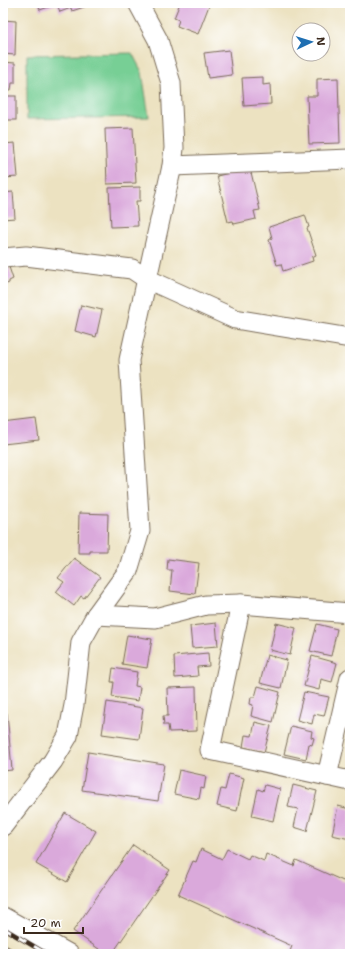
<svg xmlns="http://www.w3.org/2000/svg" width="353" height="957" font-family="'Shantell Sans',sans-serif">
<rect width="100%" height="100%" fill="#fff"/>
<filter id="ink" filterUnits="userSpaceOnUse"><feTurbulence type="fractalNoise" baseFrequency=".025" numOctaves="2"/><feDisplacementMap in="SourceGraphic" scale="8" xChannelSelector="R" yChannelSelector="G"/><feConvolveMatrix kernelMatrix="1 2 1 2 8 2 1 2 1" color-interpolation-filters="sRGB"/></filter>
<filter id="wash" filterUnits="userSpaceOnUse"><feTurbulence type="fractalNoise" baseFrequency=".012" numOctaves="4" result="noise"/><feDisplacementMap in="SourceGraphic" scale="16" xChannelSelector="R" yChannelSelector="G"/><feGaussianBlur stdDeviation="0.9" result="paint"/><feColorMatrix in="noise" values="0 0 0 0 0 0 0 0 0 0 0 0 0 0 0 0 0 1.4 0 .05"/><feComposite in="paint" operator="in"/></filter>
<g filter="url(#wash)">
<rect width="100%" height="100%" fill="#ece2c1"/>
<polygon fill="#77cf95" stroke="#597c5a" points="132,53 142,72 149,117 27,119 27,55"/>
<g id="blocks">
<g fill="#daa9db">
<polygon points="38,3 96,3 72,11 71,8 60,12 57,4 40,10"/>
<polygon points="180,3 210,3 198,34 177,26 179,20 174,18"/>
<polygon points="3,20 16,21 15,55 3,54"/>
<polygon points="229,50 232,75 208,78 204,53"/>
<polygon points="3,62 15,63 15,83 12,83 11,90 3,90"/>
<polygon points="263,77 263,85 270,84 271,104 244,106 242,78"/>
<polygon points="338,78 340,143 309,144 307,96 317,96 317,79"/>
<rect x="3" y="96" width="13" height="24"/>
<polygon points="133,128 136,183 107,184 105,129"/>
<polygon points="15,143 18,177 3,178 3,144"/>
<polygon points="250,168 260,210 254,211 256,219 234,224 233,221 228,222 217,176"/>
<polygon points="140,187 140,201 136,201 138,226 111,227 109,188"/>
<polygon points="13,192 15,218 3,219 3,193"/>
<polygon points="305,215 309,227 307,228 316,255 312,257 313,261 283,271 281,264 277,265 269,240 272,238 269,227"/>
<polygon points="9,267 13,279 9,281 9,283 4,285 5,289 3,290 3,269"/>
<polygon points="81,305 102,310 96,337 75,331"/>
<polygon points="36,419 39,440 3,444 3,423"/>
<polygon points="79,513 108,514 107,551 90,551 90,553 78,553"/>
<polygon points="74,558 100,577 84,598 81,596 74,606 56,592 64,582 58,578"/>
<polygon points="168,559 199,563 195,594 170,591 172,570 167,570"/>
<polygon points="216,623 218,646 192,648 190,626"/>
<polygon points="276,623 296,628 290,655 270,650"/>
<polygon points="317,624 337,629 331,656 310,651"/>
<polygon points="127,635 152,639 147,668 122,664"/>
<polygon points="208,653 209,666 197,667 198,676 175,678 174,656"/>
<polygon points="267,655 287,660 281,688 260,683"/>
<polygon points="312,656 337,663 332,682 321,679 319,690 304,686"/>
<polygon points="113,668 137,672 135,686 140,687 138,701 112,697 114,682 111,682"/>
<polygon points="258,686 280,692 273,722 251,716 253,705 250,704 251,697 255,697"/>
<polygon points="196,687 197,731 169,732 168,725 164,725 163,716 168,716 167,688"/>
<polygon points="304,692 329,697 324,716 314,714 312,724 297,720"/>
<polygon points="107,702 143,708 139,739 102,734"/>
<polygon points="3,713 7,713 12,770 3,771"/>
<polygon points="255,722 271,726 264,752 243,747 245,735 252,736"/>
<polygon points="291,726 312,731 311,737 314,738 312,745 309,744 306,759 284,754"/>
<polygon points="88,752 164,764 158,801 82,790"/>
<polygon points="179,770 206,776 204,789 201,788 199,799 174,794"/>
<polygon points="229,774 244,778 237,811 217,806 221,789 225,790"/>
<polygon points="265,785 280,789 273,821 252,816 258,789 263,791"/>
<polygon points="293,785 317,791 307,831 294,827 298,809 288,807"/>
<polygon points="338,806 350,809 350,839 332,835"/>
<polygon points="65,813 96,831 67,882 36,864"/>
<polygon points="133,845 170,870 112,954 106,954 73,931"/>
<polygon points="201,849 222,859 227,849 248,859 250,855 264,861 266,854 294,866 296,860 350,884 350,954 289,954 292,946 178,895 193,861 196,862"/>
</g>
</g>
</g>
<g filter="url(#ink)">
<use href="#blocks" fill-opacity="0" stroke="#796a57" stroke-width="1"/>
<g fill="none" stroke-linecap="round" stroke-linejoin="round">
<g stroke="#796a57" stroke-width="21">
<g id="minor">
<polyline points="172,166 350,159"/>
<polyline points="3,258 26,256 132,269 147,279 235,319 350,338"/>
<polyline points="241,604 210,750 350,781"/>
<polyline points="96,615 155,618 206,605 241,604 350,613"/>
<polyline points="327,776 350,678"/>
<polyline points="3,826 53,761 68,736 74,705 81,642 96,615 128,571 140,531 129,360 172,166 174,148 171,83 158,40 138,3"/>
<polyline points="3,917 69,954"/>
</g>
</g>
<use href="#minor" stroke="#fff" stroke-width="19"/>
<g stroke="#3b2a1e" stroke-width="4.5">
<g id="rail">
<polyline points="3,928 47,954"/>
<polyline points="3,946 17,954"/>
</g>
</g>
<use href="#rail" stroke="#fff" stroke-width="3" stroke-dasharray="9" stroke-linecap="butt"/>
</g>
</g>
<rect width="353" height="957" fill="none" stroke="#fff" stroke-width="16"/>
<g transform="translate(311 42) rotate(86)"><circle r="19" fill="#ffffff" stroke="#b1aaa5"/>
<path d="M0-3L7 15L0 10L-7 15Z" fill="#1f6fb2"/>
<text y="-6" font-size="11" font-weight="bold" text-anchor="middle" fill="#3b2a1e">N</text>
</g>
<path d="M24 927v6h59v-6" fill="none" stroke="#3b2a1e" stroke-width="2"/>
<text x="30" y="927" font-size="12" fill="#3b2a1e" stroke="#ffffff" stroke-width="3" paint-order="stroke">20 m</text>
</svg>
